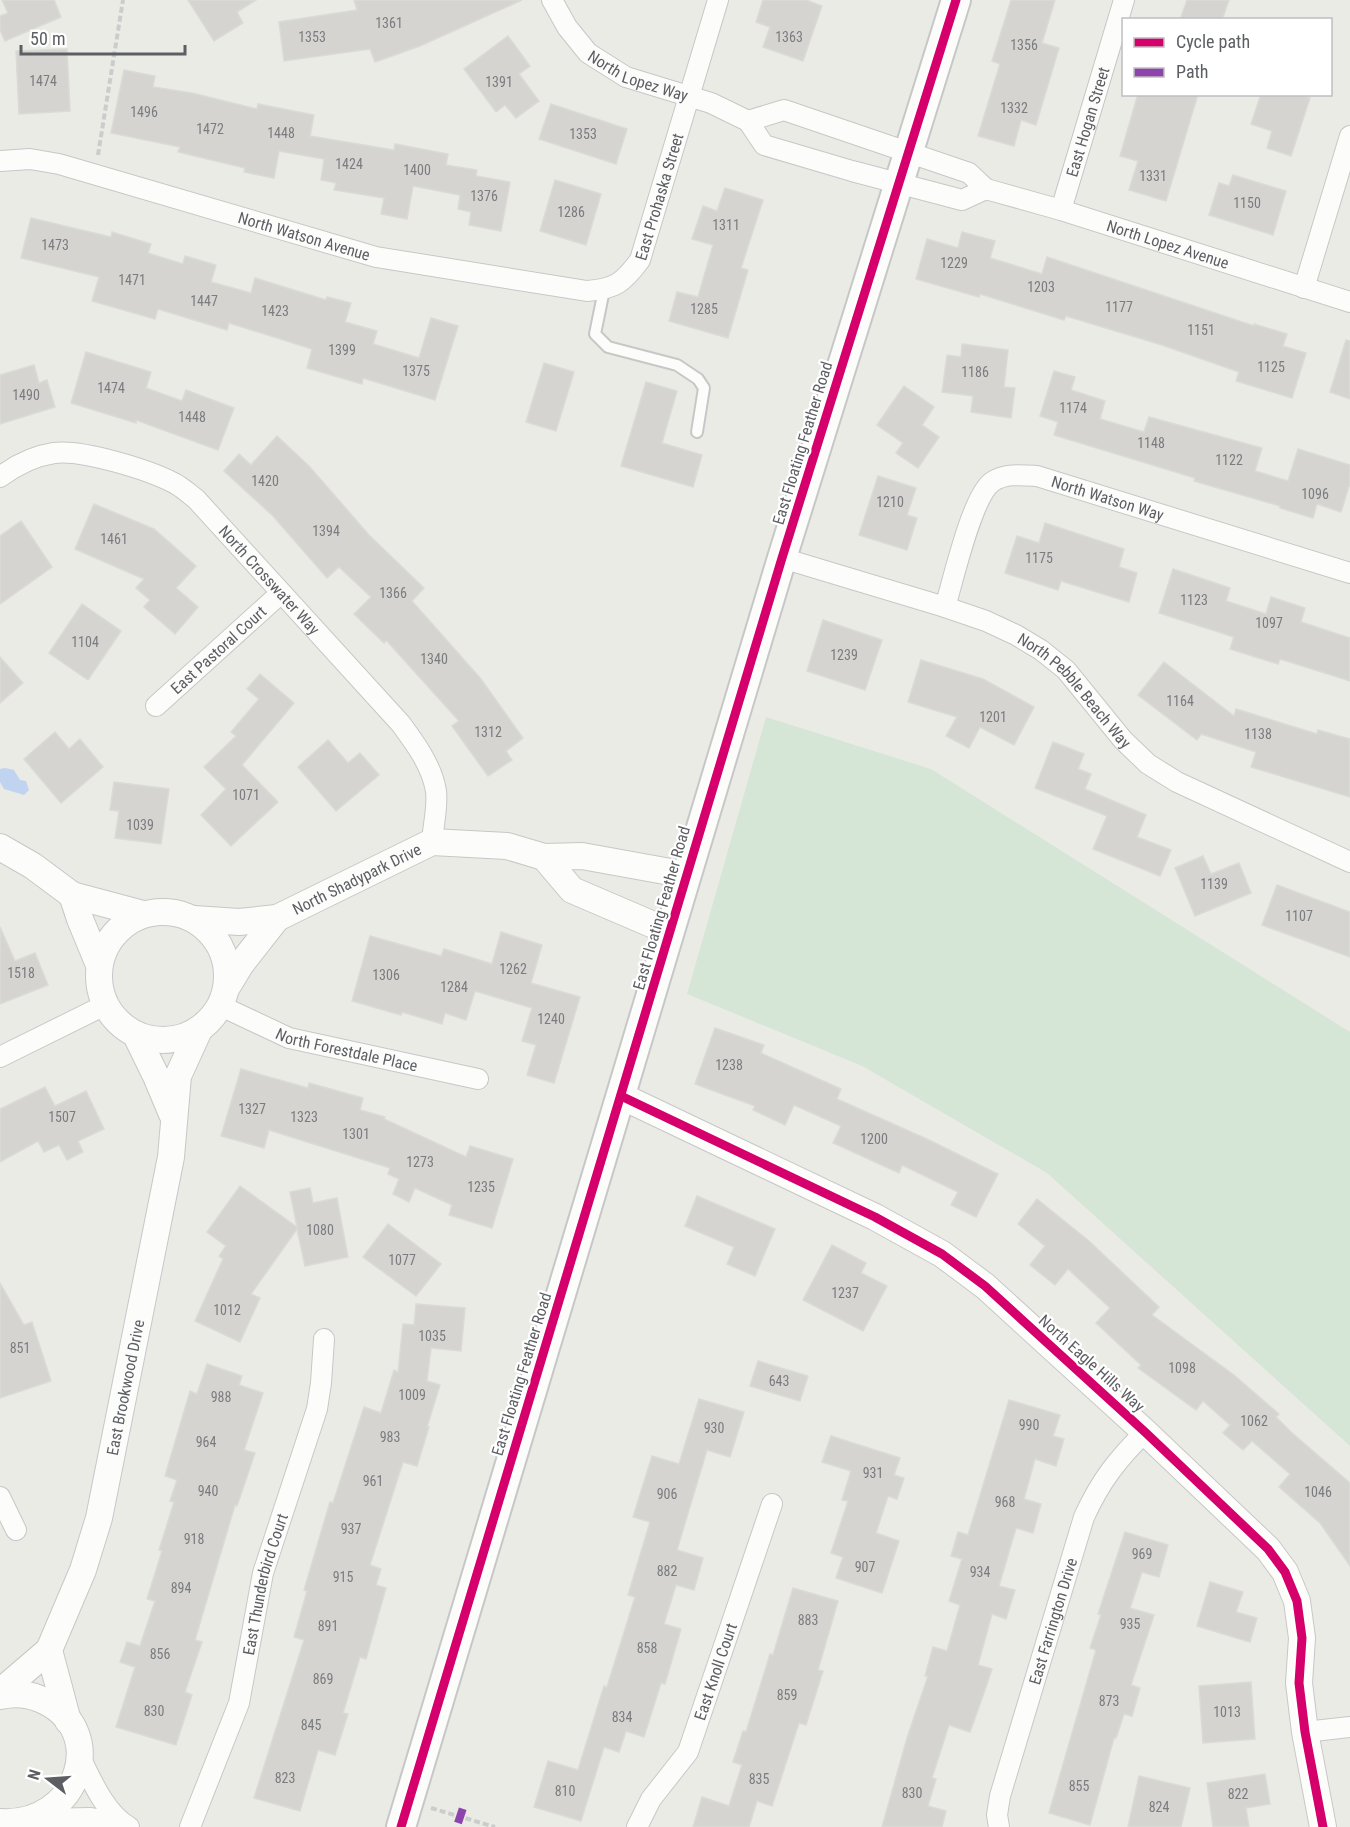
<svg xmlns="http://www.w3.org/2000/svg" width="1350" height="1827" font-family="'Roboto Condensed',sans-serif">
<rect width="100%" height="100%" fill="#ebebe6"/>
<polygon fill="#d6e6d6" points="766,717 931,769 1350,1032 1350,1446 1047,1173 862,1066 687,994"/>
<polygon fill="#c0d3f0" points="5,768 14,770 20,780 26,781 29,790 24,795 4,789 0,782 0,769"/>
<g fill="#d5d4d1" stroke="#dadad6" stroke-width="1.5">
<polygon points="2,0 54,0 61,17 5,41 0,30 0,16 8,13"/>
<polygon points="188,0 256,0 237,12 243,23 214,41"/>
<polygon points="354,0 522,0 420,46 375,62 370,49 284,61 279,22 357,10"/>
<polygon points="763,0 806,0 822,6 803,61 763,47 770,27 756,22"/>
<polygon points="1011,0 1055,0 1042,43 1059,48 1036,125 1021,120 1014,146 978,136 1000,64 992,61"/>
<polygon points="1187,0 1229,0 1222,20 1180,20"/>
<polygon points="508,36 530,66 519,74 539,101 516,118 505,105 496,112 464,69"/>
<polygon points="67,49 70,111 19,114 16,51"/>
<polygon points="124,70 155,76 153,87 192,93 257,109 258,104 314,115 310,136 394,150 395,144 448,154 446,165 477,170 476,176 510,182 501,231 469,225 471,212 458,209 460,195 413,186 407,219 381,214 384,198 334,190 336,183 321,180 324,159 279,151 274,178 244,172 245,168 178,152 180,147 111,133"/>
<polygon points="1138,94 1198,94 1166,201 1129,190 1138,161 1120,156"/>
<polygon points="1261,94 1299,94 1310,98 1291,156 1267,148 1272,131 1251,124"/>
<polygon points="551,104 627,129 616,164 539,139"/>
<polygon points="1233,175 1286,191 1273,235 1209,215 1219,183 1229,186"/>
<polygon points="555,180 601,194 586,245 540,231"/>
<polygon points="725,188 763,200 741,268 748,270 728,338 669,321 677,292 698,297 713,245 692,239 703,206 717,211"/>
<polygon points="31,218 111,237 112,232 151,244 148,253 183,264 185,256 216,265 211,282 251,293 255,278 326,300 327,297 351,303 345,322 377,331 373,344 419,358 431,318 458,326 435,400 363,378 362,384 307,368 312,349 229,323 227,330 158,309 155,319 92,301 99,277 21,258"/>
<polygon points="962,232 995,241 990,258 1042,274 1047,257 1254,326 1254,324 1287,334 1283,346 1306,353 1292,398 1236,381 1239,372 1162,345 1066,316 1064,320 980,294 979,297 916,279 927,239 958,248"/>
<polygon points="1346,340 1350,341 1350,399 1330,392"/>
<polygon points="962,344 1008,350 1004,387 1015,388 1011,418 971,412 973,396 942,392 947,355 961,357"/>
<polygon points="86,352 151,372 146,388 182,401 186,390 234,408 218,450 136,420 136,423 71,403"/>
<polygon points="544,363 574,372 556,431 526,422"/>
<polygon points="34,365 39,383 47,380 55,407 0,424 0,375"/>
<polygon points="1054,371 1075,377 1071,390 1105,401 1100,419 1144,432 1149,417 1262,448 1255,471 1288,481 1298,449 1350,465 1350,483 1341,512 1317,504 1313,518 1280,508 1280,506 1194,481 1195,478 1054,435 1058,422 1040,416"/>
<polygon points="646,382 677,391 662,443 702,455 693,487 621,466"/>
<polygon points="904,386 934,407 922,425 939,437 918,468 896,453 903,443 877,425"/>
<polygon points="277,436 309,466 369,535 424,588 412,601 481,679 523,738 506,751 512,760 488,776 452,726 459,721 386,640 384,643 354,614 371,597 339,567 327,578 273,516 224,471 239,454 251,465"/>
<polygon points="878,476 916,488 907,515 917,518 907,550 859,535"/>
<polygon points="94,504 154,529 196,566 176,588 198,607 175,634 144,607 150,600 136,588 144,579 75,549"/>
<polygon points="21,521 52,567 0,604 0,536"/>
<polygon points="1045,523 1124,549 1119,567 1137,573 1129,602 1061,581 1058,590 1005,573 1017,536 1039,543"/>
<polygon points="1173,569 1230,588 1226,601 1266,614 1271,597 1305,608 1301,622 1350,638 1350,681 1280,659 1278,664 1230,649 1234,637 1159,613"/>
<polygon points="82,604 121,631 88,680 49,653"/>
<polygon points="823,620 882,640 865,690 807,671"/>
<polygon points="0,657 23,683 0,703"/>
<polygon points="921,660 983,679 1034,707 1014,745 980,727 969,748 946,736 957,717 908,702"/>
<polygon points="1164,662 1234,716 1236,709 1317,734 1318,730 1350,739 1350,797 1251,767 1256,752 1201,734 1197,740 1138,695"/>
<polygon points="260,674 294,703 242,765 278,802 231,846 201,815 226,789 204,767 236,736 231,732 259,699 247,689"/>
<polygon points="55,732 69,749 80,739 103,767 61,803 24,759"/>
<polygon points="328,740 348,763 360,753 379,775 336,811 298,767"/>
<polygon points="1053,742 1084,754 1078,769 1091,774 1085,789 1146,815 1137,837 1171,850 1160,876 1093,849 1107,816 1035,788"/>
<polygon points="114,782 169,789 161,844 115,838 119,811 110,810"/>
<polygon points="1203,856 1211,874 1239,863 1251,893 1195,916 1175,868"/>
<polygon points="1277,885 1350,912 1350,957 1262,925"/>
<polygon points="0,927 15,961 35,953 48,985 0,1004"/>
<polygon points="501,932 542,945 531,983 580,997 554,1083 527,1075 536,1045 522,1041 532,1008 475,991 466,1020 445,1013 442,1024 402,1012 401,1015 352,1001 370,936 441,956 444,949 492,964"/>
<polygon points="715,1028 764,1045 761,1053 841,1089 837,1099 929,1140 998,1174 976,1217 951,1205 958,1192 902,1165 899,1173 833,1143 841,1126 794,1105 785,1125 753,1110 755,1106 695,1084"/>
<polygon points="241,1069 308,1088 309,1083 363,1098 360,1110 385,1117 384,1119 466,1157 470,1146 513,1159 492,1228 449,1215 452,1205 415,1188 409,1202 393,1194 399,1179 388,1174 390,1168 269,1130 264,1148 221,1136"/>
<polygon points="45,1087 55,1106 86,1091 104,1129 78,1141 83,1152 67,1160 59,1145 44,1152 38,1141 0,1162 0,1109"/>
<polygon points="240,1186 297,1227 290,1192 310,1188 313,1203 337,1198 348,1257 305,1266 297,1229 251,1294 260,1298 240,1342 195,1321 223,1259 219,1256 226,1246 207,1232"/>
<polygon points="697,1196 775,1229 755,1276 727,1264 734,1247 685,1226"/>
<polygon points="1037,1199 1089,1241 1159,1307 1152,1315 1234,1375 1279,1414 1276,1417 1291,1432 1350,1483 1350,1566 1320,1523 1279,1487 1290,1474 1252,1441 1243,1450 1223,1433 1230,1425 1203,1401 1196,1410 1138,1368 1141,1365 1096,1323 1110,1308 1068,1269 1055,1285 1030,1265 1045,1246 1018,1224"/>
<polygon points="388,1224 441,1264 416,1296 363,1257"/>
<polygon points="832,1245 866,1263 861,1273 887,1286 863,1331 803,1300"/>
<polygon points="0,1283 24,1325 32,1322 51,1381 0,1398"/>
<polygon points="416,1304 465,1308 461,1351 431,1348 427,1381 440,1385 427,1427 429,1427 417,1466 403,1462 370,1565 381,1569 376,1585 386,1588 366,1659 360,1657 343,1713 348,1714 335,1755 318,1750 300,1811 254,1798 304,1640 294,1637 307,1591 304,1590 330,1502 333,1503 364,1407 381,1413 394,1370 398,1372 403,1324 414,1325"/>
<polygon points="758,1361 808,1376 800,1401 750,1386"/>
<polygon points="207,1364 242,1376 239,1385 263,1393 244,1450 255,1453 237,1506 235,1505 195,1640 202,1642 185,1692 192,1695 176,1745 116,1727 135,1667 120,1662 127,1642 140,1646 155,1601 147,1599 162,1551 159,1550 174,1502 170,1501 177,1480 165,1476 190,1391 197,1394"/>
<polygon points="699,1399 744,1412 730,1457 707,1450 677,1550 703,1558 694,1590 676,1585 664,1624 681,1629 665,1684 661,1683 644,1737 626,1731 619,1752 604,1747 581,1821 534,1807 548,1761 578,1770 604,1686 607,1687 635,1597 628,1595 650,1522 633,1517 652,1456 679,1464"/>
<polygon points="1009,1400 1060,1415 1053,1436 1064,1439 1056,1466 1035,1459 1024,1499 1041,1504 1033,1533 1016,1528 999,1586 1015,1590 1006,1619 992,1614 978,1665 992,1669 984,1693 970,1732 949,1725 932,1778 936,1779 928,1806 946,1811 942,1827 882,1827 907,1738 928,1676 925,1676 933,1647 947,1651 960,1605 949,1601 962,1559 951,1556 958,1532 968,1535"/>
<polygon points="831,1436 900,1458 894,1475 904,1478 897,1499 888,1496 876,1533 899,1541 882,1593 836,1578 843,1557 831,1553 848,1501 842,1500 851,1471 822,1462"/>
<polygon points="1125,1532 1168,1545 1159,1577 1142,1572 1130,1608 1154,1615 1131,1685 1140,1688 1132,1716 1124,1714 1116,1738 1114,1738 1090,1825 1049,1813 1096,1650 1090,1648 1101,1615 1098,1614"/>
<polygon points="1210,1582 1243,1592 1236,1612 1257,1618 1250,1642 1197,1626"/>
<polygon points="793,1588 838,1601 818,1670 823,1671 806,1725 799,1723 772,1806 757,1801 749,1827 693,1827 702,1797 729,1806 742,1765 733,1762 743,1731 746,1732 770,1654 773,1655"/>
<polygon points="1251,1682 1255,1739 1203,1743 1199,1686"/>
<polygon points="1265,1774 1270,1804 1246,1808 1249,1827 1213,1827 1207,1783"/>
<polygon points="1139,1776 1190,1788 1181,1827 1128,1827"/>
</g>
<g fill="none" stroke-linecap="round" stroke-linejoin="round">
<g stroke="#c7c7c7" stroke-width="14">
<polyline id="service" points="604,290 595,334 608,347 677,365 698,379 704,388 697,432"/>
</g>
<g stroke="#c7c7c7" stroke-width="22">
<g id="minor">
<path id="s1" d="M552 0 567 27 588 53 626 77 711 103 748 121"/>
<polygon points="784,110 969,173 986,189 962,200 852,171 764,145 748,121"/>
<path id="s2" d="M0 161 30 159 59 164 376 257 587 291C615 289 623 283 640 260L718 0"/>
<path id="s3" d="M986 189 1061 210 1350 302"/>
<path id="s4" d="M1061 210 1124 0"/>
<polyline points="1304,288 1350,136"/>
<path id="s5" d="M0 477C16 465 34 456 54 453 82 449 149 470 174 483 182 487 189 494 196 499L401 724C415 743 432 766 436 791 438 807 433 826 432 842"/>
<path id="s6" d="M782 558 945 607 986 621 1016 635 1041 650 1066 670 1123 740 1148 764 1177 782 1350 862"/>
<path id="s7" d="M945 607C953 581 972 496 992 482 1005 473 1022 475 1037 476L1350 573"/>
<path id="s8" d="M156 706 281 593"/>
<path id="s9" d="M221 1006 289 1038 478 1079"/>
<polyline points="0,1057 105,1005"/>
<polyline points="0,1497 16,1530"/>
<polyline points="1305,1732 1350,1727"/>
<path d="M80 1757C92 1781 105 1813 129 1827"/>
<polyline points="40,1819 91,1818 121,1823"/>
<path id="s10" d="M190 1827 239 1703 263 1573 317 1409 321 1383 324 1339"/>
<path id="s11" d="M637 1827 651 1799 688 1752 772 1504"/>
<path id="s12" d="M999 1827 997 1815 1000 1796 1084 1517C1101 1480 1117 1460 1145 1432"/>
</g>
</g>
<g stroke="#c7c7c7" stroke-width="28">
<g id="tertiary">
<polyline points="0,847 33,866 72,895 143,914"/>
<polyline points="544,857 572,890 670,932"/>
<polyline points="72,895 80,919 99,965"/>
<circle cx="163" cy="976" r="64"/>
<path id="s13" d="M194 919 239 922 277 918 432 842 507 846 544 857 582 856 687 875"/>
<polyline points="227,987 241,964 277,918"/>
<polyline points="136,1035 156,1076 172,1114"/>
<polyline points="621,1096 875,1217 942,1254 985,1286 1145,1432 1268,1549 1285,1572 1297,1601 1302,1638 1299,1683 1305,1732 1323,1827"/>
<polyline points="49,1650 68,1721"/>
<path id="s14" d="M0 1692 49 1650 83 1570 99 1518 171 1157 178 1076 199 1030"/>
<path d="M0 1696C13 1693 28 1694 40 1699 111 1728 80 1827 0 1822"/>
</g>
</g>
<g stroke="#c6c7c7" stroke-width="32">
<polyline id="secondary" points="401,1827 782,558 956,0"/>
</g>
<g stroke="#cacdcc" stroke-width="4" stroke-dasharray="6 3" stroke-linecap="butt">
<polyline points="98,155 123,0"/>
<polyline points="431,1808 495,1827"/>
</g>
<use href="#service" stroke="#fcfcfb" stroke-width="10"/>
<use href="#minor" stroke="#fcfcfb" stroke-width="20"/>
<use href="#tertiary" stroke="#fcfcfb" stroke-width="26"/>
<use href="#secondary" stroke="#fcfcfb" stroke-width="28"/>
<polyline stroke="#8e44ad" stroke-width="8" stroke-dasharray="15 8" stroke-linecap="butt" points="458,1823 464,1805"/>
<g stroke="#fff" stroke-width="13">
<g id="cycleway">
<polyline points="621,1096 875,1217 942,1254 985,1286 1145,1432 1268,1549 1285,1572 1297,1601 1302,1638 1299,1683 1305,1732 1323,1827"/>
<polyline points="401,1827 782,558 956,0"/>
</g>
</g>
<use href="#cycleway" stroke="#d6006c" stroke-width="9"/>
</g>
<g text-anchor="middle" stroke-width="4.5" stroke-linejoin="round" paint-order="stroke">
<g font-size="14" fill="#7b7c7f">
<text x="389" y="28">1361</text>
<text x="312" y="42">1353</text>
<text x="789" y="42">1363</text>
<text x="1024" y="50">1356</text>
<text x="43" y="86">1474</text>
<text x="499" y="87">1391</text>
<text x="1014" y="113">1332</text>
<text x="144" y="117">1496</text>
<text x="210" y="134">1472</text>
<text x="281" y="138">1448</text>
<text x="583" y="139">1353</text>
<text x="349" y="169">1424</text>
<text x="417" y="175">1400</text>
<text x="1153" y="181">1331</text>
<text x="484" y="201">1376</text>
<text x="1247" y="208">1150</text>
<text x="571" y="217">1286</text>
<text x="726" y="230">1311</text>
<text x="55" y="250">1473</text>
<text x="954" y="268">1229</text>
<text x="132" y="285">1471</text>
<text x="1041" y="292">1203</text>
<text x="204" y="306">1447</text>
<text x="1119" y="312">1177</text>
<text x="704" y="314">1285</text>
<text x="275" y="316">1423</text>
<text x="1201" y="335">1151</text>
<text x="342" y="355">1399</text>
<text x="1271" y="372">1125</text>
<text x="416" y="376">1375</text>
<text x="975" y="377">1186</text>
<text x="111" y="393">1474</text>
<text x="26" y="400">1490</text>
<text x="1073" y="413">1174</text>
<text x="192" y="422">1448</text>
<text x="1151" y="448">1148</text>
<text x="1229" y="465">1122</text>
<text x="265" y="486">1420</text>
<text x="1315" y="499">1096</text>
<text x="890" y="507">1210</text>
<text x="326" y="536">1394</text>
<text x="114" y="544">1461</text>
<text x="1039" y="563">1175</text>
<text x="393" y="598">1366</text>
<text x="1194" y="605">1123</text>
<text x="1269" y="628">1097</text>
<text x="85" y="647">1104</text>
<text x="844" y="660">1239</text>
<text x="434" y="664">1340</text>
<text x="1180" y="706">1164</text>
<text x="993" y="722">1201</text>
<text x="488" y="737">1312</text>
<text x="1258" y="739">1138</text>
<text x="246" y="800">1071</text>
<text x="140" y="830">1039</text>
<text x="1214" y="889">1139</text>
<text x="1299" y="921">1107</text>
<text x="513" y="974">1262</text>
<text x="21" y="978">1518</text>
<text x="386" y="980">1306</text>
<text x="454" y="992">1284</text>
<text x="551" y="1024">1240</text>
<text x="729" y="1070">1238</text>
<text x="252" y="1114">1327</text>
<text x="62" y="1122">1507</text>
<text x="304" y="1122">1323</text>
<text x="356" y="1139">1301</text>
<text x="874" y="1144">1200</text>
<text x="420" y="1167">1273</text>
<text x="481" y="1192">1235</text>
<text x="320" y="1235">1080</text>
<text x="402" y="1265">1077</text>
<text x="845" y="1298">1237</text>
<text x="227" y="1315">1012</text>
<text x="432" y="1341">1035</text>
<text x="20" y="1353">851</text>
<text x="1182" y="1373">1098</text>
<text x="779" y="1386">643</text>
<text x="412" y="1400">1009</text>
<text x="221" y="1402">988</text>
<text x="1254" y="1426">1062</text>
<text x="1029" y="1430">990</text>
<text x="714" y="1433">930</text>
<text x="390" y="1442">983</text>
<text x="206" y="1447">964</text>
<text x="873" y="1478">931</text>
<text x="373" y="1486">961</text>
<text x="208" y="1496">940</text>
<text x="1318" y="1497">1046</text>
<text x="667" y="1499">906</text>
<text x="1005" y="1507">968</text>
<text x="351" y="1534">937</text>
<text x="194" y="1544">918</text>
<text x="1142" y="1559">969</text>
<text x="865" y="1572">907</text>
<text x="667" y="1576">882</text>
<text x="980" y="1577">934</text>
<text x="343" y="1582">915</text>
<text x="181" y="1593">894</text>
<text x="808" y="1625">883</text>
<text x="1130" y="1629">935</text>
<text x="328" y="1631">891</text>
<text x="647" y="1653">858</text>
<text x="160" y="1659">856</text>
<text x="323" y="1684">869</text>
<text x="787" y="1700">859</text>
<text x="1109" y="1706">873</text>
<text x="154" y="1716">830</text>
<text x="1227" y="1717">1013</text>
<text x="622" y="1722">834</text>
<text x="311" y="1730">845</text>
<text x="285" y="1783">823</text>
<text x="759" y="1784">835</text>
<text x="1079" y="1791">855</text>
<text x="565" y="1796">810</text>
<text x="912" y="1798">830</text>
<text x="1238" y="1799">822</text>
<text x="1159" y="1812">824</text>
</g>
<g font-size="16" fill="#5c5e63" stroke="#fff">
<text dy="6" stroke="none"><textPath href="#s1" startOffset="120">North Lopez Way</textPath></text>
<text dy="6" stroke="none"><textPath href="#s4" startOffset="92">East Hogan Street</textPath></text>
<text dy="6" stroke="none"><textPath href="#s2" startOffset="734">East Prohaska Street</textPath></text>
<text dy="6" stroke="none"><textPath href="#s2" startOffset="315">North Watson Avenue</textPath></text>
<text dy="6" stroke="none"><textPath href="#s3" startOffset="190">North Lopez Avenue</textPath></text>
<text transform="translate(802 443) rotate(-73)" y="6">East Floating Feather Road</text>
<text dy="6" stroke="none"><textPath href="#s7" startOffset="255">North Watson Way</textPath></text>
<text dy="6" stroke="none"><textPath href="#s5" startOffset="321">North Crosswater Way</textPath></text>
<text dy="6" stroke="none"><textPath href="#s8" startOffset="84">East Pastoral Court</textPath></text>
<text dy="6" stroke="none"><textPath href="#s6" startOffset="328">North Pebble Beach Way</textPath></text>
<text dy="6" stroke="none"><textPath href="#s13" startOffset="172">North Shadypark Drive</textPath></text>
<text transform="translate(661 908) rotate(-74)" y="6">East Floating Feather Road</text>
<text dy="6" stroke="none"><textPath href="#s9" startOffset="134">North Forestdale Place</textPath></text>
<text transform="translate(1092 1363) rotate(42)" y="6">North Eagle Hills Way</text>
<text transform="translate(521 1374) rotate(-73)" y="6">East Floating Feather Road</text>
<text dy="6" stroke="none"><textPath href="#s14" startOffset="339">East Brookwood Drive</textPath></text>
<text dy="6" stroke="none"><textPath href="#s10" startOffset="255">East Thunderbird Court</textPath></text>
<text dy="6" stroke="none"><textPath href="#s12" startOffset="214">East Farrington Drive</textPath></text>
<text dy="6" stroke="none"><textPath href="#s11" startOffset="176">East Knoll Court</textPath></text>
</g>
</g>
<rect x="1122" y="18" width="210" height="78" fill="#ffffff" stroke="#bebfc1" stroke-width="1.5"/>
<rect x="1134" y="38" width="30" height="9" fill="#d6006c" stroke="#bebfc1" stroke-width="1.5"/>
<text x="1176" y="48" font-size="18" fill="#5c5e63">Cycle path</text>
<rect x="1134" y="68" width="30" height="9" fill="#8e44ad" stroke="#bebfc1" stroke-width="1.5"/>
<text x="1176" y="78" font-size="18" fill="#5c5e63">Path</text>
<g transform="translate(48 1779) rotate(287)" stroke="#ffffff" stroke-width="4.5" paint-order="stroke">
<path d="M0-4.5L10 22L0 15L-10 22Z" fill="#5c5e63"/>
<text y="-9" font-size="16" font-weight="bold" text-anchor="middle" fill="#5c5e63">N</text>
</g>
<path d="M21 45v9h164v-9" fill="none" stroke="#5c5e63" stroke-width="3"/>
<text x="30" y="45" font-size="18" fill="#5c5e63" stroke="#ffffff" stroke-width="4.5" paint-order="stroke">50 m</text>
</svg>
